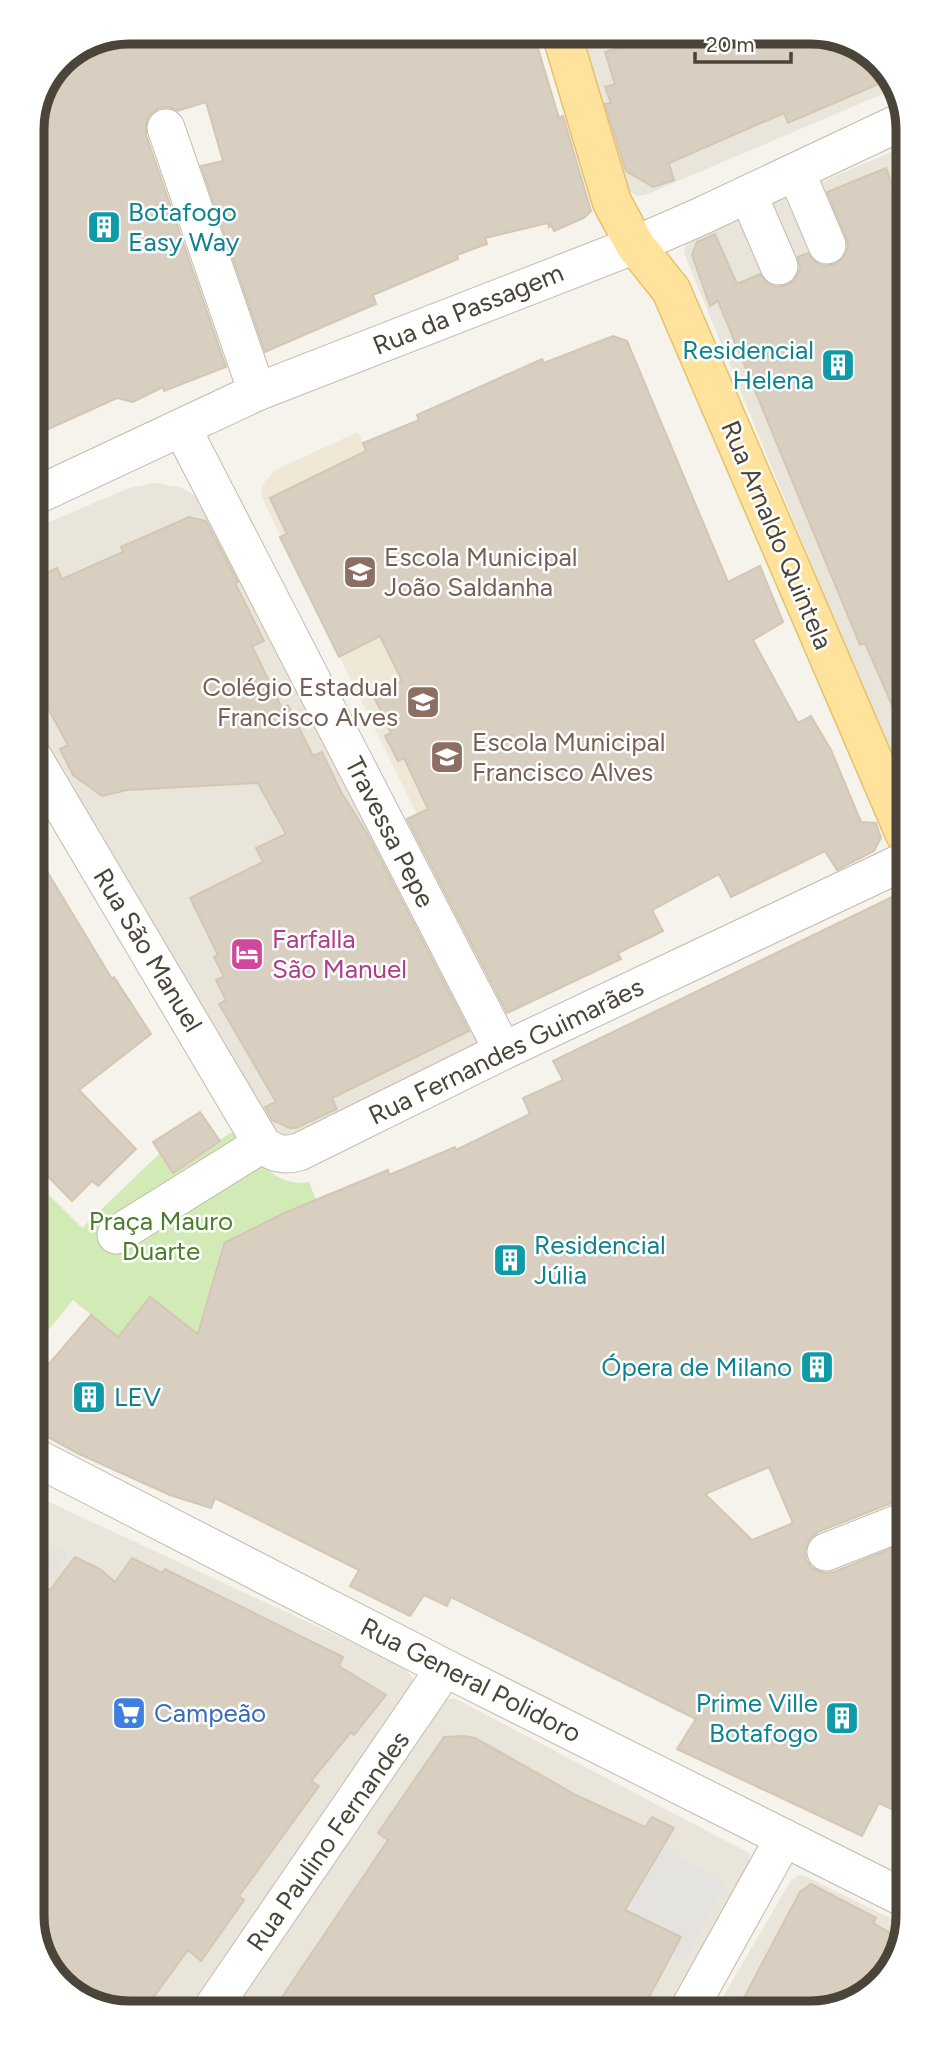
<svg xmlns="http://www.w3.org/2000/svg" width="940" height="2045" font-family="Figtree,sans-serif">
<rect width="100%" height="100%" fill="#f6f3ec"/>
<g fill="#eae5da">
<polygon points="580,32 818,32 870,51 897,88 645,195 637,196 627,189"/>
<polygon points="903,147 905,793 684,253 686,244 692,237"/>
<polygon points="154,483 180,487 202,500 480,1044 295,1137 275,1136 33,735 33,529 129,488"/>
<polygon points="36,1496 403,1666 414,1680 412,1696 189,2013 122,2013 69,1993 37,1948 36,1587 39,1584 43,1587 70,1555 36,1537"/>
<polygon points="448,1699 456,1699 749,1853 750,1862 674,2009 227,2013 444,1700"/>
<polygon points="798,1875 807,1877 906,1926 892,1970 843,2008 716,2009 791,1880"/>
</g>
<polygon fill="#e6e2dd" points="36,1537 70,1554 43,1588 39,1584 36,1587"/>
<polygon fill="#efe8d6" points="358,432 516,763 417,815 261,496 263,484 275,470"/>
<path fill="#d2eab5" d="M238 1128C256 1155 271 1188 309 1182L316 1200 282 1214 222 1244 195 1344 150 1297 118 1337 73 1300 35 1346V1188L38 1184 82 1228 160 1153 172 1171Z"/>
<polygon fill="#e5e3e0" points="633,1831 726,1883 684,1961 590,1910"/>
<g fill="#d8cfc1" stroke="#d3c7b4" stroke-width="2" fill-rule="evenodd">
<polygon points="129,32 533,32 559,118 563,116 591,211 584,218 554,231 551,225 549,227 548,223 485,238 487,244 457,255 458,259 373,295 376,304 265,352 201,166 223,161 206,102 177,111 169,107 159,108 151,114 146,123 146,135 226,367 164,391 163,387 133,402 117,398 33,436 32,123 60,60"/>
<polygon points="613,32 818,32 870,51 890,79 788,123 784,113 669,163 674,180 653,187 626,171 605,104 611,103 605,87 615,84 605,52 619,48"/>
<polygon points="886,168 898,200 903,198 905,735 865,643 860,645 718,301 710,306 692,255 697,242 715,234 737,284 760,274 766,282 776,287 788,285 795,279 800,269 798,257 808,253 814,261 824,266 836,264 844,257 848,247 846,237 827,192"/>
<polygon points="613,336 627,341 728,582 760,566 783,622 753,640 798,723 811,716 831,750 861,822 876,823 881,838 874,851 837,870 825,851 731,897 719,874 652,910 663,931 618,953 621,959 507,1013 407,819 428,809 404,758 398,761 385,736 391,733 373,695 402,681 380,636 339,657 280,537 287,534 270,498 366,451 363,443 419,420 417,415 542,359 544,363"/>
<polygon points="189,517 206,521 238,582 235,583 264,641 252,646 282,708 288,705 313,756 322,752 341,792 368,835 469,1031 332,1098 337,1109 296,1128 290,1128 272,1120 265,1107 276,1102 219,1004 226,1000 216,980 224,977 214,957 218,955 190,898 263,862 256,848 286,834 258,783 127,790 102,796 73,775 60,749 68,745 33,681 33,579 57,568 62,579 123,552 121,547"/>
<polygon points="34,850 112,979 114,977 151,1034 79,1090 136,1149 98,1186 92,1181 72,1201 35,1163"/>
<path d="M896 895 906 918 907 1499 899 1500 818 1532 809 1540 805 1550 806 1559 812 1568 824 1573 834 1572 907 1542 908 1817 879 1803 862 1836 677 1749 696 1719 451 1597 447 1606 424 1595 410 1616 350 1586 359 1570 215 1498 211 1508 170 1495 77 1453 35 1430V1380L91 1315 118 1337 150 1297 198 1334 224 1243 282 1214 388 1170 389 1175 455 1147 456 1150 530 1114 523 1098 563 1080 553 1061ZM769 1467 793 1523 752 1540 705 1494Z"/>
<polygon points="200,1112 220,1141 173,1173 153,1142"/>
<polygon points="75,1557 100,1569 115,1582 132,1558 162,1573 165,1569 343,1657 339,1666 386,1695 354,1735 351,1732 311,1781 319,1786 239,1896 244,1900 201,1961 188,1950 142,2013 122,2013 93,2002 55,1973 37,1948 36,1582 50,1590"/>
<polygon points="463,1736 475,1738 576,1795 645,1827 652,1817 674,1828 625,1910 681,1937 642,2010 272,2012 388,1840 378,1833 444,1737"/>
<polygon points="811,1884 876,1918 873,1923 901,1939 892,1970 843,2008 738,2009 800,1892"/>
</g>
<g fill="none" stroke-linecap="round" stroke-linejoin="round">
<g stroke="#c2bbae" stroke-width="39">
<g id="minor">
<polyline points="166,128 257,392"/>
<polyline points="796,172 827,245"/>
<polyline points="748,194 779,266"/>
<polyline points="182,428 503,1051"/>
<polyline points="33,497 257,392 635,245 697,218 903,121"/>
<path d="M33 757 262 1144C274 1154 284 1156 299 1152L503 1051 905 861"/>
<polyline points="116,1235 262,1144"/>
<polyline points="35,1457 445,1668 908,1900"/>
<polyline points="826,1552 907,1520"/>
<polyline points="689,2009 784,1838"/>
<polyline points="209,2013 445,1668"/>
</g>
</g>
<g stroke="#e6c16a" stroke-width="41">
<polyline id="major" points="561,32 612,202 635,245 671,290 905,834"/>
</g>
<use href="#minor" stroke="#fff" stroke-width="37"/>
<use href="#major" stroke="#ffe39c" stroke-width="38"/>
</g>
<defs>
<g id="building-square" transform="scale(1.75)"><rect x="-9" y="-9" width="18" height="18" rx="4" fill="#0f9aa8" stroke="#fff"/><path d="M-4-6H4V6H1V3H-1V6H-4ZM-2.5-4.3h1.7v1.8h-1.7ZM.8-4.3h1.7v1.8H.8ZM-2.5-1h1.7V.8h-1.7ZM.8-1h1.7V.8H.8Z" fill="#fff"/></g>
<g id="school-square" transform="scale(1.75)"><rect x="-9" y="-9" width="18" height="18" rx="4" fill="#8d6e63" stroke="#fff"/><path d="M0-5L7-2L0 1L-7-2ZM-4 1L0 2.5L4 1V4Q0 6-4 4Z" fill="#fff"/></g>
<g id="hotel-square" transform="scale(1.75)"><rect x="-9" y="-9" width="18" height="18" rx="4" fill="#d1479c" stroke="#fff"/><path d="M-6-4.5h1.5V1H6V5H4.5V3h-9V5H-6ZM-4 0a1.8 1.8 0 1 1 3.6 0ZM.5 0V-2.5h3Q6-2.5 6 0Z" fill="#fff"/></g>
<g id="supermarket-square" transform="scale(1.75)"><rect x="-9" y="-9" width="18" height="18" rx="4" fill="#3f7fe0" stroke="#fff"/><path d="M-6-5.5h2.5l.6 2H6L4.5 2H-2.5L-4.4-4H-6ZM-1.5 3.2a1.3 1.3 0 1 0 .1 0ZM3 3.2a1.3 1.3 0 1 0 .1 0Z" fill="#fff"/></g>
</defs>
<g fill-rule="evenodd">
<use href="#building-square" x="104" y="227"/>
<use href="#building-square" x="838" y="365"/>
<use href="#school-square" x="360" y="572"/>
<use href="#school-square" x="423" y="702"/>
<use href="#school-square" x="447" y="757"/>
<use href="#hotel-square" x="247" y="954"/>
<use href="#building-square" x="510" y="1260"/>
<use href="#building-square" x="817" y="1367"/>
<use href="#building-square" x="89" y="1397"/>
<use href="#supermarket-square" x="129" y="1713"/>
<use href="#building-square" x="842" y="1718"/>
</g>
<g text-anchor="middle" stroke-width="5" stroke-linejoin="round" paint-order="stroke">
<g font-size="26" fill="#0d838f" stroke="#fff" text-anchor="start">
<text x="128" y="221">Botafogo<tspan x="128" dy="30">Easy Way</tspan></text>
<text x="814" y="359" text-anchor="end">Residencial<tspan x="814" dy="30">Helena</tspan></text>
<text x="534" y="1254">Residencial<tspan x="534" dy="30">Júlia</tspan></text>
<text x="792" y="1376" text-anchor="end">Ópera de Milano</text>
<text x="114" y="1406">LEV</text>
<text x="818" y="1712" text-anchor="end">Prime Ville<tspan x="818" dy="30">Botafogo</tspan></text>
</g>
<g font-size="26" fill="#4b4439" stroke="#fff">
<text transform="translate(468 309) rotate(-22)" y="9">Rua da Passagem</text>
<text transform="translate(777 535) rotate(67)" y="9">Rua Arnaldo Quintela</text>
<text transform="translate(390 832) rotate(63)" y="9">Travessa Pepe</text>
<text transform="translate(148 950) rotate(59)" y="9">Rua São Manuel</text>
<text transform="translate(506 1051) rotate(-26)" y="9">Rua Fernandes Guimarães</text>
<text transform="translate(471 1680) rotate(27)" y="9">Rua General Polidoro</text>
<text transform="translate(328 1841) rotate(-55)" y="9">Rua Paulino Fernandes</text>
</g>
<g font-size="26" fill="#785e54" stroke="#fff" text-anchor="start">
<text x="384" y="566">Escola Municipal<tspan x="384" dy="30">João Saldanha</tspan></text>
<text x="398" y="696" text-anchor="end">Colégio Estadual<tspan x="398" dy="30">Francisco Alves</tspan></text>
<text x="472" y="751">Escola Municipal<tspan x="472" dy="30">Francisco Alves</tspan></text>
</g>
<g font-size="26" fill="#b23c85" stroke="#fff" text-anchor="start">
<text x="272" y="948">Farfalla<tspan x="272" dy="30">São Manuel</tspan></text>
</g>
<g font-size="26" fill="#4a7f2a" stroke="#fff">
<text x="161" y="1230">Praça Mauro<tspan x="161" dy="30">Duarte</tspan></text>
</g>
<g font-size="26" fill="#366cbe" stroke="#fff" text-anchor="start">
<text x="154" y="1722">Campeão</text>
</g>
</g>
<path d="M0 0H940V2045H0ZM129 44H811A85 85 0 0 1 896 129V1916A85 85 0 0 1 811 2001H129A85 85 0 0 1 44 1916V129A85 85 0 0 1 129 44Z" fill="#fff" fill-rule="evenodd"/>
<path fill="none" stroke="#4b4439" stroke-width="9" d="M129 44H811A85 85 0 0 1 896 129V1916A85 85 0 0 1 811 2001H129A85 85 0 0 1 44 1916V129A85 85 0 0 1 129 44Z"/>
<path d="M695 52v10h96v-10" fill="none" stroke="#4b4439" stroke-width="3.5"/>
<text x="706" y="52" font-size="21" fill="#4b4439" stroke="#ffffff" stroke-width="5" paint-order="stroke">20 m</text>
</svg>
